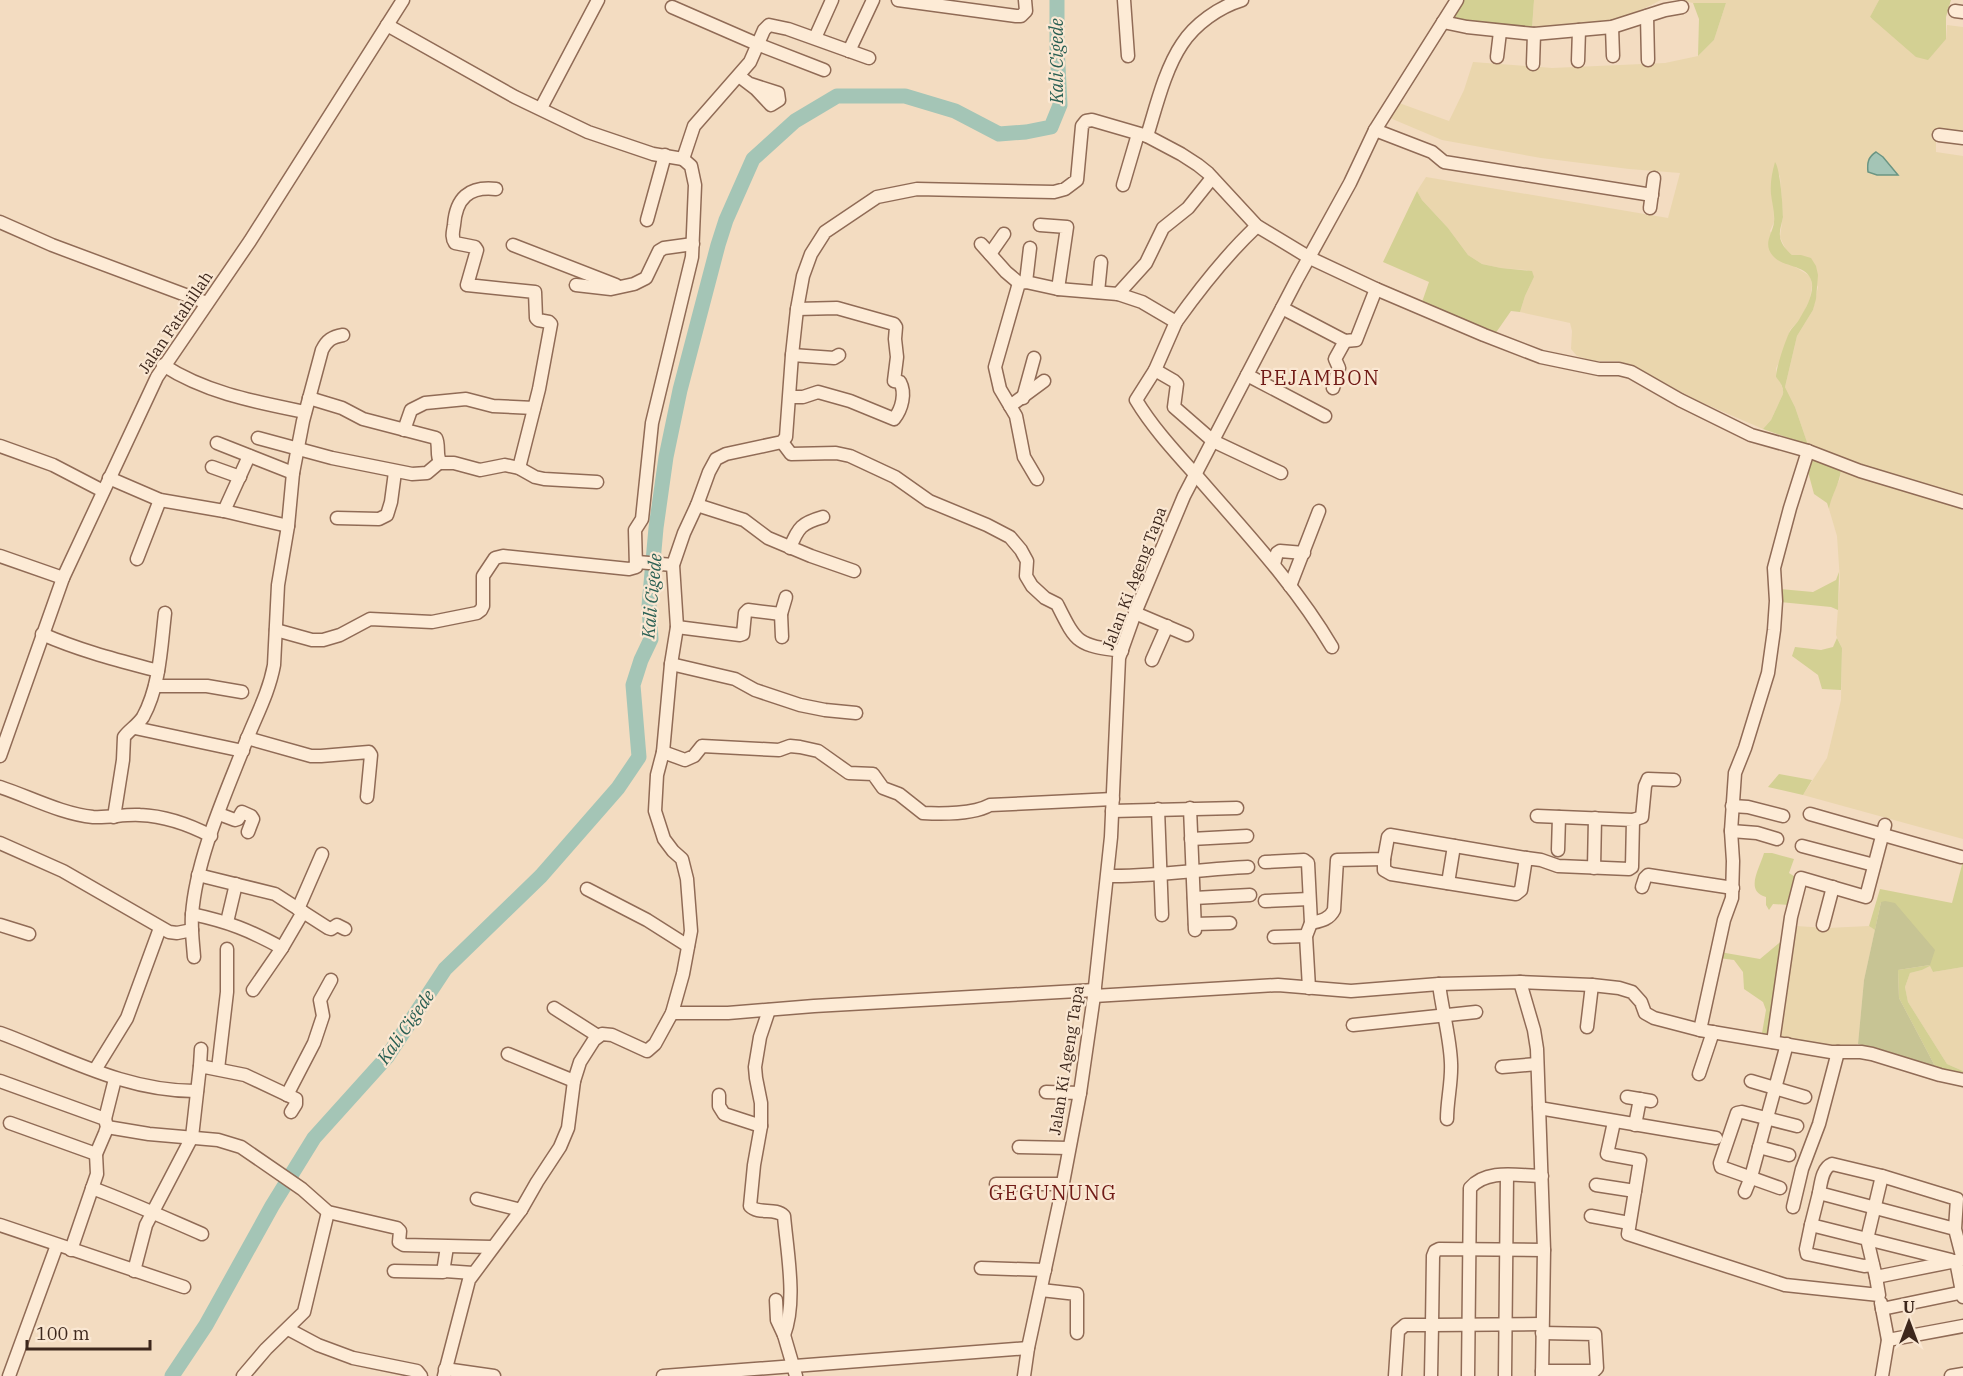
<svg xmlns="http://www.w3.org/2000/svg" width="1963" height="1376" font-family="'IBM Plex Serif',serif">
<rect width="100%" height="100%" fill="#f3dcc1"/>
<g fill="#ead6ad">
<polygon points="1534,0 1661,0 1627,17 1592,23 1532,28"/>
<polygon points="1679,0 1879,0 1870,18 1946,39 1947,25 1963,27 1963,134 1936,139 1936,152 1963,156 1963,497 1856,466 1808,445 1795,407 1785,387 1797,336 1813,310 1818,287 1801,255 1792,255 1786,250 1780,237 1783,215 1780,176 1773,169 1774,222 1770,231 1792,265 1810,276 1812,285 1810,299 1801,318 1790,330 1782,358 1776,368 1776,377 1780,381 1783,390 1783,394 1771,420 1763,429 1696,400 1631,365 1618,361 1592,361 1577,356 1571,349 1572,331 1570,323 1520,312 1525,296 1534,277 1527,270 1501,268 1482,264 1468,255 1448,228 1422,200 1417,191 1426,177 1668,218 1680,173 1629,169 1541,158 1442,140 1390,118 1399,103 1449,121 1464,90 1473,62 1552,68 1665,63 1698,56 1714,40 1726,3 1693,3"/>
<polygon points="1841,469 1963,504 1963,839 1803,795 1827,758 1841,700 1842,648 1836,635 1840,581 1837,536 1829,509 1831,496 1840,479"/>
<polygon points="1796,926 1827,928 1869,926 1875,930 1864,980 1858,1044 1854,1046 1830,1049 1780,1039"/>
<polygon points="1930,966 1933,972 1963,967 1963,1071 1947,1064 1908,1002 1905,987 1910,973 1922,970"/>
</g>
<g fill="#d3d093">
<polygon points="1462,0 1534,0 1532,28 1522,28 1449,20"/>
<polygon points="1879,0 1951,0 1946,17 1946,39 1928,60 1916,57 1870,17"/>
<polygon points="1693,3 1726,3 1714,40 1698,56 1699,19"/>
<path d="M1775 162C1780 168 1783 207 1783 217 1782 223 1779 230 1780 236 1780 243 1787 251 1792 255H1801L1811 258 1816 266 1818 275 1816 299 1813 310 1797 336 1785 387 1795 407 1808 445 1763 429 1771 420 1783 394C1784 387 1780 382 1776 377 1776 368 1785 342 1789 333 1792 327 1797 324 1800 318 1806 308 1813 296 1812 284 1810 264 1783 268 1773 256 1762 243 1773 234 1774 222 1775 213 1772 203 1771 194 1770 184 1772 172 1775 162Z"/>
<polygon points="1417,191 1422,200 1448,228 1468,255 1482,264 1501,268 1532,271 1534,277 1525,296 1520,312 1511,311 1495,334 1422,302 1429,282 1383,262"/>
<path d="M1811 456 1841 469C1840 484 1831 495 1829 509L1827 503 1814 494 1807 468Z"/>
<polygon points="1839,572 1838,610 1831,607 1780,602 1780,589 1813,592 1836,580"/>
<polygon points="1837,638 1842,648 1841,690 1822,689 1818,675 1792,656 1795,647 1821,650 1833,647"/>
<polygon points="1779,774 1812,780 1803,795 1768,787"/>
<path d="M1764 853H1772L1794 859 1789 873 1797 878 1790 905 1773 904 1769 910 1766 905V897C1744 891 1760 868 1764 853Z"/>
<polygon points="1963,861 1963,967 1933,972 1930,966 1922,970 1910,973 1905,987 1908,1002 1947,1064 1963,1071 1963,1075 1936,1068 1899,998 1898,970 1930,965 1881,902 1875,930 1869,926 1880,889 1952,903"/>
<polygon points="1784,939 1768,1037 1762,1033 1766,1010 1763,1002 1744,989 1743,972 1734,960 1719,958 1720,952 1760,959"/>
</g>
<polygon fill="#c7c494" points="1885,901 1895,903 1935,950 1930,965 1898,970 1899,998 1936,1068 1858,1044 1864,980 1881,902"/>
<path fill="#a4c5b6" stroke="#6a9583" stroke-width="1.5" d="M1876 152 1883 157 1898 175H1877L1868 172C1867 163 1868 157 1876 152Z"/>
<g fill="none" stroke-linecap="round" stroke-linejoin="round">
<polyline stroke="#a4c5b6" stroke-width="15" points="172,1376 206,1325 272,1206 314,1138 387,1057 445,969 541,876 618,788 639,757 633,685 641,660 651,639 649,606 656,528 666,457 680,390 718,245 726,220 753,159 795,121 837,96 905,96 955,111 999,134 1026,132 1051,127 1060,105 1057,46 1057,0"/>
<g stroke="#906b56" stroke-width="15">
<g id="minor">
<polyline points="898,0 1016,16 1021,16 1026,11 1025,0"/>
<polyline points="1124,0 1128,56"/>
<polyline points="672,7 757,44 824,70"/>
<polyline points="1955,11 1963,12"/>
<polyline points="1647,16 1648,60"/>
<polyline points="1443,22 1467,27 1534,34 1612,27 1665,10 1682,7"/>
<polyline points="387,25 515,97 588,132 653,154 683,159 694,126 750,62 764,30 769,25 788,29 869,58"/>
<polyline points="1612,27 1613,56"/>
<polyline points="815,38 832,0"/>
<polyline points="849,51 873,0"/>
<polyline points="1497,57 1500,32"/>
<polyline points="1578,61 1579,30"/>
<polyline points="1533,64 1534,34"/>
<polyline points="739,76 756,89 771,105 779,100 778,93 750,84"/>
<polyline points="541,108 598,0"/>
<polyline points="1375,130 1432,152 1444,162 1652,195"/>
<polyline points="1939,135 1963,138"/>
<path d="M1147 136C1156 107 1165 69 1182 44 1195 24 1219 7 1242 0"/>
<polyline points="1123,185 1138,134"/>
<path d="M496 189C469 186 456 198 454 225 453 232 451 237 455 243L475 247 477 250 467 285 535 292 536 318 538 320 549 322 551 324 539 389 519 468"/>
<polyline points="1650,208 1654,178"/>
<polyline points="647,220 665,155"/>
<polyline points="0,222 52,245 207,303"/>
<polyline points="1040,225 1067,227 1058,289"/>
<polyline points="981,244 1006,272 1019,283"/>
<polyline points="513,245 616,285"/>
<polyline points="990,254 1004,234"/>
<polyline points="1026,282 1030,248"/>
<polyline points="576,285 611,289 634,284 646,278 659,251 664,248 693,244"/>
<polyline points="1098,292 1101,262"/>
<polyline points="1118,294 1146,263 1163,228 1188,208 1212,178"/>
<polyline points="1282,308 1345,341 1356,340 1376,289"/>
<path d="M1176 322 1155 370 1136 400C1154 430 1179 456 1202 482 1248 535 1296 586 1332 647"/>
<polyline points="792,355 834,358 839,355"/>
<path d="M163 365C206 393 256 402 305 412"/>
<polyline points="1155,370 1174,381 1177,384 1174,407 1213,441 1281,473"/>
<polyline points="1247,375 1325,416"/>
<polyline points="1333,388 1339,368 1335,359 1345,341"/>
<path d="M790 397H803L818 392 850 401 894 419C902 409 906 393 900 382L894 381 897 357 895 339 896 327 894 324 837 308 797 309"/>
<path d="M309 398 342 408 363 419 436 438C440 446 435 458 442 463H454L480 470 505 465 519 468 535 477 544 479 597 482"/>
<polyline points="1023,398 1034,358"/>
<polyline points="1010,406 1044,381"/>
<polyline points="404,430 411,410 425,403 466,399 493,406 534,408"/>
<polyline points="258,438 332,458 412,474 427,473 440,462"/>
<path d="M782 442 791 454 836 453 850 456 895 477 929 501 987 525 1010 537 1021 550 1027 561 1026 576 1032 586 1045 598 1057 604C1077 644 1077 645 1122 651"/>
<polyline points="217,443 293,473"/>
<polyline points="0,446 53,465 103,491"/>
<polyline points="212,467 240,477"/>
<polyline points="109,478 160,500 224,511 288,526"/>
<path d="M1037 479 1024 457 1016 416 1000 389 995 367 1019 283 1026 282 1058 289 1118 294 1142 302 1176 322C1201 287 1226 255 1257 226"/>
<polyline points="697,505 744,520 768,538 811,556 854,571"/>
<polyline points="224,511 249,456"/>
<polyline points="337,518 379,519 387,515 391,502 395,472"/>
<path d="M790 548C798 527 802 523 823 517"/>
<polyline points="0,556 63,578"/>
<polyline points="137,559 160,500"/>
<polyline points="637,562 673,565"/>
<polyline points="1274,564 1277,553 1280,551 1304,553"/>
<polyline points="1290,586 1319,511"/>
<polyline points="1135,613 1187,635"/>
<polyline points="677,627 740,635 743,634 745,613 748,610 781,614"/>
<polyline points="276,630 312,640 323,640 340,635 370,619 432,622 477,613 481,610 483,606 483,576 495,558 503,556 629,569 636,567 635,530 642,519 652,423 692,257 695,185 691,166 683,159"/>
<path d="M42 634C81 651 117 660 158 671"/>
<polyline points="782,637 781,614 786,597"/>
<polyline points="1152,660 1167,626"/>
<polyline points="671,664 735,679 755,690 800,705 825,710 856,713"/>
<polyline points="155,686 207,686 242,692"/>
<polyline points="135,728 243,751"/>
<polyline points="247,738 311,756 321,756 369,752 371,755 367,797"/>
<path d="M663 752 685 760 694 756 702 746 779 750 790 746 800 747 818 751 849 773 873 774 883 788 899 794 923 813C941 814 974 814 990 805L1113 799"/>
<polyline points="0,756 63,578 157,377 250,241 403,0"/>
<path d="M0 787C30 797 62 814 93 817 109 818 124 814 140 815 165 816 188 824 211 836"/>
<polyline points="1732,806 1748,807 1783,816"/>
<polyline points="1190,808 1195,930"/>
<polyline points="1158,809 1162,915"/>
<polyline points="1112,811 1237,808"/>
<polyline points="219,814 235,820 238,819 242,812 251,816 253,819 248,832"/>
<polyline points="1810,814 1961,857"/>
<path d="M114 817 123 760 124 737C130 729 137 726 143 717 160 686 161 647 165 613"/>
<polyline points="1633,820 1642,817 1645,786 1648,779 1674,780"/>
<polyline points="1731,831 1757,833 1777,839"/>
<polyline points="1191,839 1247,836"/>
<polyline points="0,843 63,871 169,932 177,933 192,930"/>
<polyline points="1802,846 1874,865"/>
<polyline points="1558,850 1559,817"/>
<polyline points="1384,859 1384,870 1391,874 1516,894 1521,890 1526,858 1541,860 1558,866 1629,869 1632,867 1633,820 1537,816"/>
<polyline points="1265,862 1304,860 1308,863 1311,923 1306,936 1309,988"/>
<polyline points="1594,868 1595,818"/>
<polyline points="198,875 275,894 328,928 331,929 337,925 345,929"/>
<path d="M1108 876C1155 877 1201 869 1248 867"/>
<polyline points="1448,883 1454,846"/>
<polyline points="1642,887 1645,878 1648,875 1733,888"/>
<polyline points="587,889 647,920 688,946"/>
<polyline points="1194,898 1250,895"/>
<polyline points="1265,901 1309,899"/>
<polyline points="298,909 322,854"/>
<path d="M192 914C229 922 249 930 282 948"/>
<polyline points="227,922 236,884"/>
<path d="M1311 923C1320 921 1329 920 1334 910L1337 860 1384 859 1388 837 1390 835 1526 858"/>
<polyline points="1195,924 1230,923"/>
<polyline points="0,925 29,934"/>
<polyline points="1823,925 1833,887"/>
<polyline points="1274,937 1306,936"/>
<path d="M194 957C193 943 191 929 192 915 196 858 226 793 247 739 257 714 269 692 274 665L278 585 288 526 293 473 303 421 322 350C327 340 332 337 343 335"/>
<polyline points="1520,982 1534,1030 1537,1049 1544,1250 1542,1376"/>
<path d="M1439 984C1442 1010 1450 1036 1451 1063 1452 1082 1447 1100 1447 1119"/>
<polyline points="253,990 282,948 303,912"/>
<polyline points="1094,996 1278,985 1351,991 1439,984 1520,982 1592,985 1619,988 1632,992 1641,1002 1645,1013 1654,1018 1700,1030 1831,1052 1861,1052 1872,1054 1940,1075 1963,1080"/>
<polyline points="554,1008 598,1036"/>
<path d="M769 1010 760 1037 755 1067 756 1078 761 1103V1126L754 1165 750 1206C759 1215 775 1207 784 1216 787 1251 797 1302 784 1335"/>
<polyline points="672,1013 728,1013 814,1006 1095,990"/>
<polyline points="1353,1025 1476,1012"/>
<polyline points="1587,1027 1592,985"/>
<polyline points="1700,1030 1724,920 1732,898 1733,861 1731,831 1735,773 1745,748 1768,673 1774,630 1776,601 1774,568 1790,508 1808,451"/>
<path d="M0 1033C65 1057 126 1092 197 1091"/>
<polyline points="1773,1042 1791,917 1801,878 1866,897 1885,825"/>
<polyline points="508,1054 574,1081"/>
<polyline points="200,1066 201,1049"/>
<polyline points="1502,1067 1537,1064"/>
<polyline points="218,1069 227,992 227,949"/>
<polyline points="95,1070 127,1018 160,928"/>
<polyline points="1699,1074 1713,1032"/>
<polyline points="0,1081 105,1119 107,1127 105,1133 96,1154 97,1174 71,1250"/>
<polyline points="1751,1081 1805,1097"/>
<polyline points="1046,1092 1080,1093"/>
<polyline points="287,1095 314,1043 323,1016 320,1000 331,980"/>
<polyline points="719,1095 719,1106 724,1114 761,1126"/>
<polyline points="1627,1097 1651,1101"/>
<polyline points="1539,1108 1716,1138"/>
<polyline points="105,1119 115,1079"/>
<polyline points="1614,1122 1607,1154 1640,1160 1628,1234 1785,1285 1879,1295 1876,1277"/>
<polyline points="10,1123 96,1154"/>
<polyline points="1635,1125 1640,1099"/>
<polyline points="107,1127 149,1134 218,1140 241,1147 302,1189 328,1212 397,1228 400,1231 399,1242 404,1245 492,1247"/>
<polyline points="1019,1147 1069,1148"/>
<polyline points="1759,1147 1789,1155"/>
<polyline points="1882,1176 1867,1239 1951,1260"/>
<polyline points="996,1184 1062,1184"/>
<polyline points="1596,1185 1635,1191"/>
<path d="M92 1188C130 1202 165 1218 202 1234"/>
<polyline points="1780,1188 1721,1167 1720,1163 1737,1113 1742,1112 1797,1126"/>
<polyline points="1745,1192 1751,1177 1787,1044"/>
<polyline points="1819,1193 1811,1225 1867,1239 1876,1277 1956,1261"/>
<polyline points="477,1199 521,1210"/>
<polyline points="1793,1207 1802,1169 1819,1124 1838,1052"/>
<polyline points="1591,1216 1629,1223"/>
<polyline points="0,1225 184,1287"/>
<polyline points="1811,1225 1806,1249 1807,1254 1864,1266 1873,1265"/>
<path d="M1955 1229 1819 1193C1821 1183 1822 1168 1832 1164L1882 1176 1957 1199 1955 1229 1962 1256 1960 1260 1956 1261 1963 1297"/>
<polyline points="981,1268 1045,1270"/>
<polyline points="134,1271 146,1225 192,1137 200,1066 245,1075 296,1099 296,1104 291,1112"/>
<polyline points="394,1271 443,1272 447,1247"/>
<polyline points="445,1271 473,1273"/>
<polyline points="1041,1290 1077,1294 1077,1333"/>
<polyline points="776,1300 777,1320 784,1335 796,1376"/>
<polyline points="1881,1303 1888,1340 1882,1376"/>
<polyline points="1882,1309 1963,1292"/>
<polyline points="1542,1324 1432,1325 1433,1256 1435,1251 1439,1249 1544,1250"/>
<polyline points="288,1329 318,1345 353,1358 417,1371 421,1376"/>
<polyline points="1888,1340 1963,1326"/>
<polyline points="445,1369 494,1376"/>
<polyline points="1542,1371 1594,1371 1597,1368 1595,1334 1542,1333"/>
<polyline points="9,1376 57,1245"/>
<polyline points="243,1376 266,1349 304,1312 328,1212"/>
<polyline points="444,1376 469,1280 521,1210 537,1182 560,1147 568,1128 574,1081 580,1062 594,1040 602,1034 612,1035 647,1051 655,1044 672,1013 683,974 691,931 687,879 682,859 673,851 664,839 655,811 657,775 663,752 671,664 677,627 673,565 684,533 697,505 709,472 716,459 726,454 782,442 786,437 792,355 797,309 803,276 811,254 825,232 877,197 917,189 1054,192 1065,189 1077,180 1082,126 1086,121 1092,120 1147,136 1181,154 1198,165 1208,173 1257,226 1310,258 1376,289 1484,335 1541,357 1599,369 1619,369 1631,372 1680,400 1751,435 1808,451 1860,471 1963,502"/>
<polyline points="663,1376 1028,1348"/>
<polyline points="1024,1376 1028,1348 1059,1204 1080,1093 1094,996 1111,837 1119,658 1135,613 1184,496 1296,281 1350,183 1375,130 1457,0"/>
<polyline points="1395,1376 1398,1331 1405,1325 1432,1325 1431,1376"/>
<path d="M1468 1376 1470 1188C1487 1168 1519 1176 1542 1176"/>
<polyline points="1505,1376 1507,1175"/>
<polyline points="1951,1376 1963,1374"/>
</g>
</g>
<use href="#minor" stroke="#fdebd6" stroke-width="12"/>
</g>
<g text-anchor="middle" stroke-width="4.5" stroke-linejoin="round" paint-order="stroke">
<g font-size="16" fill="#3d271c" stroke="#fae7d2">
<text transform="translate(175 322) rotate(-56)" y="6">Jalan Fatahillah</text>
<text transform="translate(1134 578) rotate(-69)" y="6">Jalan Ki Ageng Tapa</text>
<text transform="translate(1066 1060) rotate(-81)" y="6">Jalan Ki Ageng Tapa</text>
</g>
<g font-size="18" font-style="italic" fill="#295f53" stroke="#fae7d2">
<text transform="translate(1057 61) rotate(-90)" y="6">Kali Cigede</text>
<text transform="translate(652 596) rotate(-85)" y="6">Kali Cigede</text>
<text transform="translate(406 1027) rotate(-55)" y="6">Kali Cigede</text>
</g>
<g font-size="20" letter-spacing="1.5" fill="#701a16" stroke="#fae7d2">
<text x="1320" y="385">PEJAMBON</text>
<text x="1053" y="1200">GEGUNUNG</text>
</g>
</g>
<g transform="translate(1909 1322)" stroke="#fae7d2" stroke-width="4.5" paint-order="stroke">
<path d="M0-4.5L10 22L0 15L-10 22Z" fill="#3d271c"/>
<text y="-9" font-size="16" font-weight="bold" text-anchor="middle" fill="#3d271c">U</text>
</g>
<path d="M27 1340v9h123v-9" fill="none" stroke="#3d271c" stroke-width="3"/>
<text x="36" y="1340" font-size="18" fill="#3d271c" stroke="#fae7d2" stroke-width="4.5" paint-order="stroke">100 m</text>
</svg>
